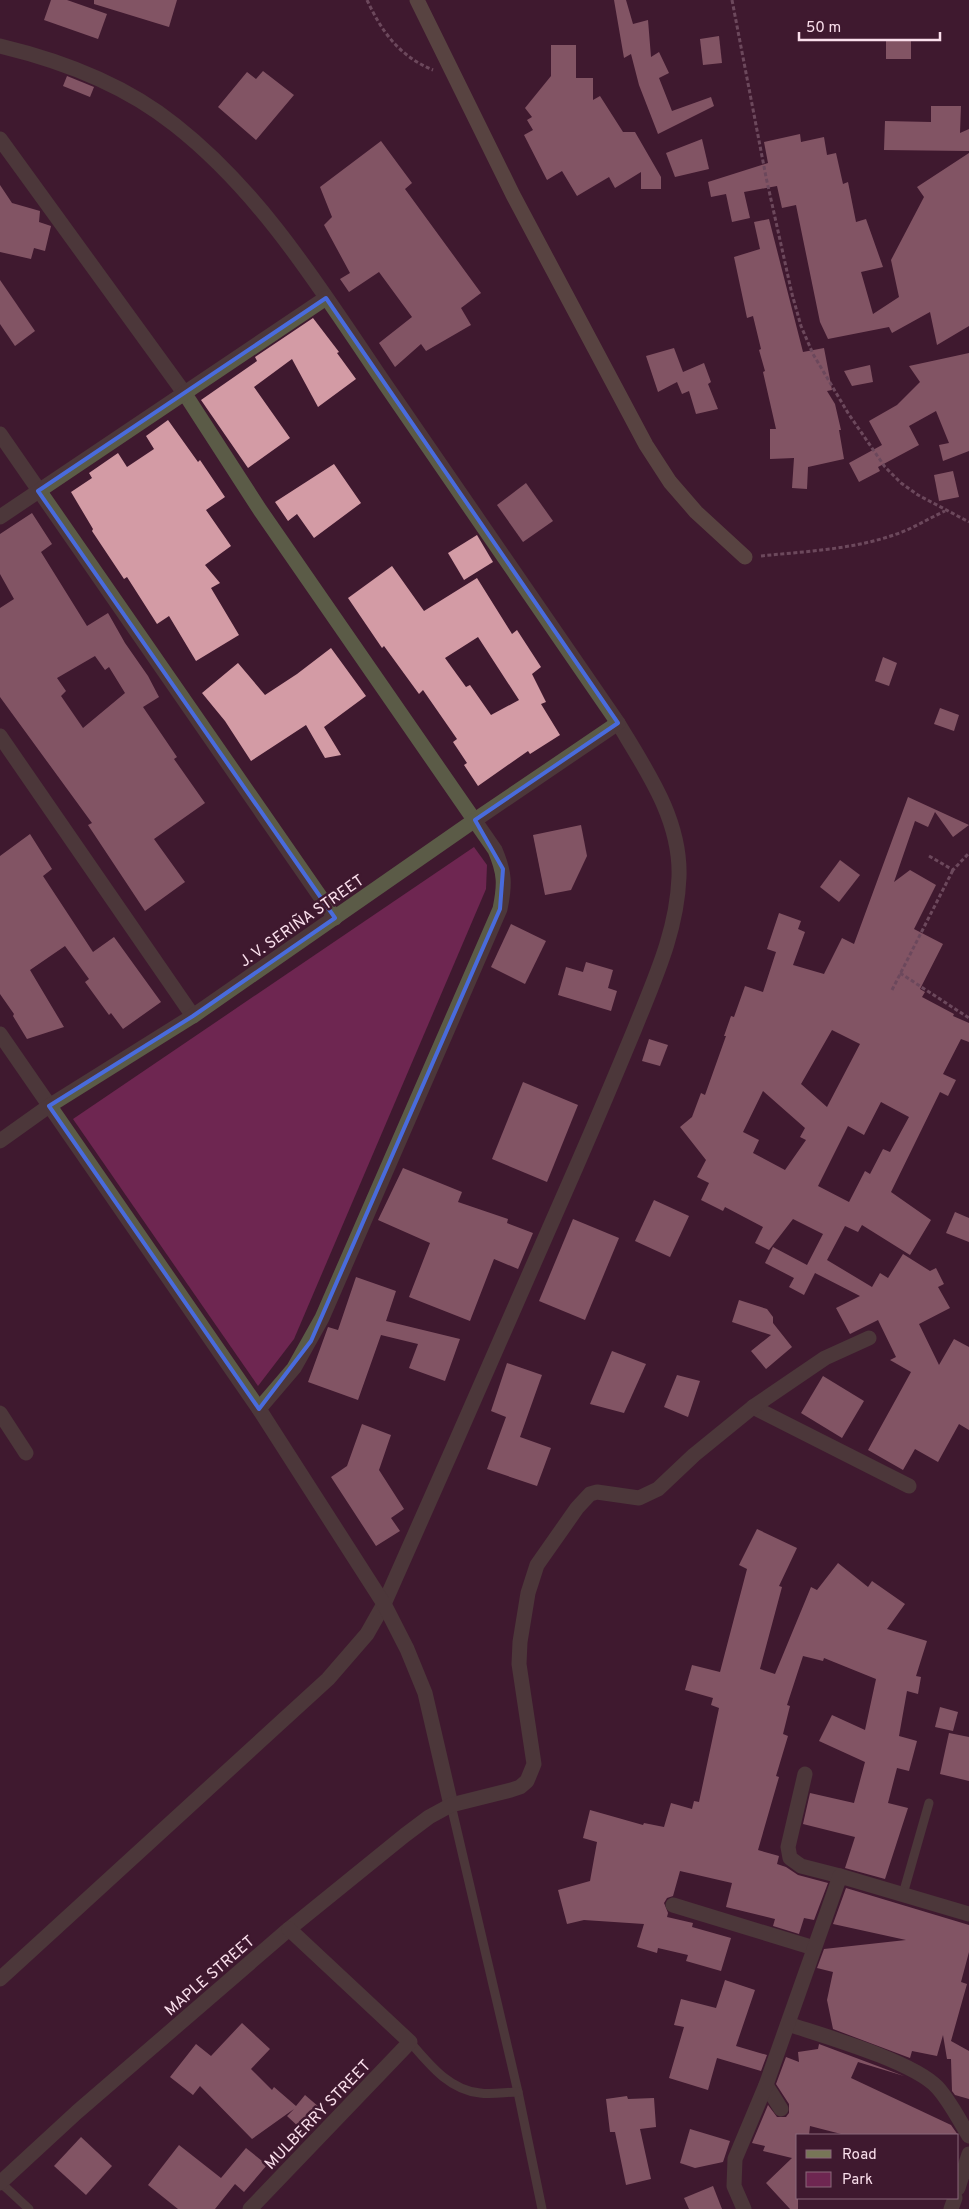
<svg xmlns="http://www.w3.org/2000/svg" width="969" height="2209" font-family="Overpass,sans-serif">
<rect width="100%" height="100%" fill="#3f192f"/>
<polygon fill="#6e2651" points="474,847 487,865 486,889 294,1339 258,1386 73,1119"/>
<g fill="#d39ba5" fill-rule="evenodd">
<polygon points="51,0 67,0 107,14 98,39 44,20"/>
<polygon points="94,0 177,0 169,27 94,4"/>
<polygon points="614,0 626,0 633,24 648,20 651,57 659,52 669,73 659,78 672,111 711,97 714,106 658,134 639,85 631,54 624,58"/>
<polygon points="719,36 722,63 703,65 700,39"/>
<rect x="886" y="40" width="25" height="19"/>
<polygon points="551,45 576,45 576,78 593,78 593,100 600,96 623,132 635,132 661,177 661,189 641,189 641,172 615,188 609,177 577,196 562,171 547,180 524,135 533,130 527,120 532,117 525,108 551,76"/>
<polygon points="263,71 294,95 256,140 218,107 247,72 256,79"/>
<polygon points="67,76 94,87 90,97 63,86"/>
<polygon points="931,106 961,106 960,133 969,129 969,151 884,150 885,121 931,122"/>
<polygon points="800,134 801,142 824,137 827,155 836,153 843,184 848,182 856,222 866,219 883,267 861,272 873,314 899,297 891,260 924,197 917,187 969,153 969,326 937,345 930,312 892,333 889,327 828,339 820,322 796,205 782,208 777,186 744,192 750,218 732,222 726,194 711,197 708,182 768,163 764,142"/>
<polygon points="702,139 709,169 675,177 666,153"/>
<polygon points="381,141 412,183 405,189 481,293 461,308 471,325 426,351 421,344 395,367 379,343 412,317 379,272 349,292 340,279 350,273 324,225 332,217 320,187"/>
<polygon points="0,185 12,203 40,211 39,222 51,226 45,251 34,248 31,259 0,252"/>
<polygon points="769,219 803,352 824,348 832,390 827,391 835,404 841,430 839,430 844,459 808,467 807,489 792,488 794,458 770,459 770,429 776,429 763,372 765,371 759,350 761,349 753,316 747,318 734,257 760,249 754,222"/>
<polygon points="0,280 35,331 15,346 0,324"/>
<polygon points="313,318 339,352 337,353 356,379 318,407 292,359 254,387 290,438 248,468 201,400 257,361 255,357"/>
<polygon points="674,348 683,372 704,363 711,382 708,384 718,409 696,414 689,391 682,394 677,382 658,392 646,356"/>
<polygon points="969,353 969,451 943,461 939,445 949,443 936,411 909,426 919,445 878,467 880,471 859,482 849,463 882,445 869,421 897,405 920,382 909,366"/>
<polygon points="870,365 873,382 852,386 844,371"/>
<polygon points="168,420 198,462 200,460 225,497 206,510 231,546 205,565 220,583 211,588 239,635 196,661 169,616 157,624 127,577 124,579 92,531 93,529 71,492 92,478 89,473 118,453 127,467 154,449 146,436"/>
<polygon points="334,464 361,503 314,538 297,514 288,521 275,502"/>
<polygon points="953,471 959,497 939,501 934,475"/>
<polygon points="526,483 553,521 523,542 497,505"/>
<path d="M32 513 52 544 41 552 87 626 108 613 125 643 148 676 159 697 143 707 177 757 174 759 205 803 154 839 185 882 145 911 88 825 92 823 0 697V608L14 599 0 574V534ZM95 656 105 670 109 667 125 693 83 728 61 696 66 691 57 678Z"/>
<polygon points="477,535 493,562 464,580 448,553"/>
<path d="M392 566 424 611 477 578 512 634 517 630 541 667 532 674 546 702 541 704 560 735 530 754 528 751 478 786 464 765 467 763 453 742 457 739 423 690 419 694 384 646 382 648 348 598ZM478 637 519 700 491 715 470 685 466 687 445 658Z"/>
<polygon points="331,648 366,696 324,727 341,755 325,758 306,725 251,761 225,721 202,693 238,663 265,695 297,674"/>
<polygon points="883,657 897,663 889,686 875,681"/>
<polygon points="940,708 959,715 954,731 934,724"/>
<path d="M908 797 969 825 953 837 935 812 928 827 915 821 894 882 910 870 936 885 914 929 943 944 920 989 925 992 922 997 954 1014 953 1016 969 1023V1042L961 1039 943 1074 956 1080 948 1096 940 1092 891 1192 931 1220 910 1255 862 1225 858 1232 845 1226 827 1260 872 1287 880 1273 888 1278 903 1254 930 1271 936 1268 944 1284 938 1287 950 1308 919 1324 939 1365 954 1339 969 1347V1430L959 1424 938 1462 915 1449 903 1470 868 1450 911 1372 890 1360 896 1357 878 1320 850 1334 836 1308 860 1296 815 1273 804 1295 789 1287 794 1278 765 1263 773 1247 807 1265 823 1234 793 1219 769 1250 755 1243 763 1227 725 1207 723 1211 701 1200 709 1183 697 1177 706 1160 680 1127 692 1117 701 1093 705 1095 726 1036H724L731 1016 734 1017 745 986 763 992 776 952 767 949 779 913 801 921 798 929 805 932 793 965 824 974 842 938 854 944ZM832 1030 860 1044 827 1107 801 1084ZM763 1091 805 1128 800 1137 806 1140 785 1170 753 1153 759 1140 743 1132ZM881 1102 909 1117 890 1152 883 1149 870 1174 865 1171 849 1202 818 1186 848 1126 864 1135Z"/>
<polygon points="581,825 587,856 571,890 545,895 533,835"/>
<polygon points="30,834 52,869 43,876 93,952 114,937 161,1002 123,1029 111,1013 109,1015 85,982 89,979 65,946 30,970 64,1027 27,1039 13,1016 14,1014 0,994 0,856"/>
<polygon points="840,860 860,875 839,902 820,887"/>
<polygon points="511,924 546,941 525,984 491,967"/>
<polygon points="586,962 613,970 608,988 617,991 611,1011 558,995 566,967 583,972"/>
<polygon points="649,1039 668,1045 660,1066 642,1061"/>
<polygon points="523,1082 578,1105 547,1182 492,1159"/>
<polygon points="403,1168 462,1192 458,1202 508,1219 507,1223 533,1233 518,1269 494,1259 470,1321 409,1297 430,1243 378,1220"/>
<polygon points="654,1200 689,1216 670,1257 635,1241"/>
<polygon points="955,1212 969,1218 969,1242 946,1233"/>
<polygon points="573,1219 619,1238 585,1320 539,1301"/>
<polygon points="356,1277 396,1291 386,1321 460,1339 445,1381 409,1368 418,1344 381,1335 358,1400 308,1382 328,1327 338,1330"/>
<polygon points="739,1300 767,1309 773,1317 773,1323 792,1347 766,1369 751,1351 771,1335 732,1322"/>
<polygon points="612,1351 646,1364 624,1413 590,1404"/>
<polygon points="507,1363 542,1375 520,1437 551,1448 537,1486 487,1469 506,1417 491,1411"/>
<polygon points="677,1375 700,1381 688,1417 664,1407"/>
<polygon points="823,1376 864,1401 842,1438 801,1413"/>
<polygon points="362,1424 391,1435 379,1470 404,1509 391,1518 400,1531 376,1546 331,1477 347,1466"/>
<polygon points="757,1529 797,1548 779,1586 782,1587 760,1669 775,1674 811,1587 817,1590 838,1563 868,1587 872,1581 905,1604 887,1629 927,1641 916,1676 921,1677 918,1694 907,1691 899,1736 917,1741 909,1771 897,1768 888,1803 908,1808 885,1879 845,1868 855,1837 803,1824 810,1793 854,1803 865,1762 819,1741 832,1715 865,1730 876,1679 824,1658 823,1661 803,1656 787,1705 790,1706 783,1734 788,1736 776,1776 779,1777 758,1850 779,1856 777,1864 786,1867 798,1875 828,1883 814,1920 804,1918 799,1934 773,1926 775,1919 726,1907 732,1883 680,1871 673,1896 667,1898 664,1903 668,1913 667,1917 693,1923 692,1927 731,1938 721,1971 686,1961 688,1955 658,1948 657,1953 637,1947 644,1924 584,1920 567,1924 558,1890 590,1881 597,1842 583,1838 590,1810 643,1825 644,1823 664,1827 671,1803 692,1809 694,1801 699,1802 719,1708 711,1705 713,1698 685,1690 692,1665 720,1672 747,1569 739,1565"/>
<polygon points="940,1707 958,1712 953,1731 935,1727"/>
<polygon points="949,1733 969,1737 969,1781 940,1774"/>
<polygon points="846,1888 969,1925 969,1952 961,1982 967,1984 951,2041 969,2051 969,2099 955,2095 952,2091 951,2059 947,2059 943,2035 937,2056 912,2051 910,2058 833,2029 827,2000 833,1972 817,1968 824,1949 906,1940 833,1924"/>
<polygon points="725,1980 755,1990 736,2046 767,2055 761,2071 717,2058 708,2090 669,2078 684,2027 674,2025 681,1999 716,2008"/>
<polygon points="242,2023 270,2049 251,2069 272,2090 274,2087 296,2106 305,2095 319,2107 301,2129 287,2116 294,2109 252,2139 200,2086 193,2095 170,2077 196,2044 211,2056"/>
<polygon points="819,2044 904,2076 858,2062 851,2078 951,2125 958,2135 845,2135 810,2126 809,2135 798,2135 798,2209 790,2209 766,2183 792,2158 763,2151 765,2146 752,2143 768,2105 777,2117 786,2117 789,2113 789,2104 776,2084 786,2057 799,2062 798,2052 818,2049"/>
<polygon points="627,2096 628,2099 654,2098 656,2127 640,2129 651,2179 626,2185 615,2132 610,2132 606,2099"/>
<polygon points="690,2129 730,2141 723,2162 695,2168 680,2163"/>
<polygon points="81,2137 112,2166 86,2195 54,2166"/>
<polygon points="179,2145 221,2178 246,2148 267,2165 244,2192 235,2184 215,2209 178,2209 148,2185"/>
<polygon points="713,2186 722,2209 689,2209 684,2198"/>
</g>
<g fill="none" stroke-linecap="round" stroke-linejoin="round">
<g stroke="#a28293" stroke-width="3" stroke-dasharray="4 2.5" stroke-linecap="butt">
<path d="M367 0C382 32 399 56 433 70"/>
<polyline points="732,0 766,177 792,294 801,326 813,354 848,413 885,467 901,483 918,495 969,522"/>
<path d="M761 556C809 551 862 549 907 530 920 524 932 517 945 511"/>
<polyline points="929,856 953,870 969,853"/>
<polyline points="900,973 969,1018"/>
<polyline points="892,990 953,870"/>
</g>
<g stroke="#5b5b47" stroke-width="9">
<polyline points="451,1805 518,2092 542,2209"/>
<polyline points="903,1894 929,1803"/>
<path d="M410 2042C429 2064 449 2090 480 2093 492 2095 506 2092 518 2092"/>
<polyline points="0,2182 29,2209"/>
</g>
<g stroke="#5b5b47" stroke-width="15">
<path d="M0 46C63 61 124 84 175 125 263 194 323 293 385 384 463 497 541 610 618 723 646 770 681 819 679 877 677 931 655 978 635 1028 616 1074 597 1119 577 1165 513 1311 449 1458 384 1604L367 1634 328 1679 0 1979"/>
<path d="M0 139 185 394 260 510 495 850C505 873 505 885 500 909L322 1318 294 1368 259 1409"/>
<polyline points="0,434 335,918"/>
<polyline points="0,517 326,298"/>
<polyline points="0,736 193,1016"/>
<polyline points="0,1034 259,1409 384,1604 407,1649 425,1693 451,1805"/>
<polyline points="0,1141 49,1106 193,1016 475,820 618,723"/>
<polyline points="753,1407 909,1486"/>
<polyline points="0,1413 26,1453"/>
<polyline points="805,1774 788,1847 790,1858 801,1866 840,1876"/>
<polyline points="673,1905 814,1948"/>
<path d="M788 2024C824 2036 912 2061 937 2087 950 2101 959 2120 969 2136"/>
<polyline points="766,2085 781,2109"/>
<polyline points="0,2183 77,2112 289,1929 405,1835 429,1817 451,1805 511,1790 520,1787 527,1781 534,1764 519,1664 520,1642 528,1593 537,1565 577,1508 590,1494 597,1492 639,1498 658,1489 694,1455 753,1407 825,1358 869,1338"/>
<polyline points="958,2188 969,2154"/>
<polyline points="250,2209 410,2042 289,1929"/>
<polyline points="744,2209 734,2186 735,2159 766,2085 840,1876 969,1914"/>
<polyline points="951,2209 955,2198"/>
</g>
<polyline stroke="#777657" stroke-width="15" points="417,0 513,195 646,445 670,482 696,512 745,557"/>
</g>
<path d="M0 0H969V2209H0ZM326 298 618 723 475 820 503 869 500 909 311 1341 259 1409 49 1106 193 1016 335 918 38 491Z" fill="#3f192f" fill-opacity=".55" fill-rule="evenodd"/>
<path fill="none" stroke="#496bdc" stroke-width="4" stroke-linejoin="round" d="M326 298 618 723 475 820 503 869 500 909 311 1341 259 1409 49 1106 193 1016 335 918 38 491Z"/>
<g text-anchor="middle" stroke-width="5" stroke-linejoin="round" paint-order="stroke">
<g font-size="16" fill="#fadfec" stroke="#3f192f">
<text transform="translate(301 920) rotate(-35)" y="6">J. V. SERIÑA STREET</text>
<text transform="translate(209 1975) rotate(-41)" y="6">MAPLE STREET</text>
<text transform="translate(317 2114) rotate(-46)" y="6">MULBERRY STREET</text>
</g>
</g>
<rect x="796" y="2134" width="162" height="65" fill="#3f192f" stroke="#8a687b"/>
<rect x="806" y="2150" width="25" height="8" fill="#777657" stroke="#8a687b"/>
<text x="842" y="2159" font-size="15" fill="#fadfec">Road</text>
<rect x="806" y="2172" width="25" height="15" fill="#6e2651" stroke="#8a687b"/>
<text x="842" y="2184" font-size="15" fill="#fadfec">Park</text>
<path d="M799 32v8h141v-8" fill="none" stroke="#fadfec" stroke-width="2.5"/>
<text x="806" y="32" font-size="15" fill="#fadfec" stroke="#3f192f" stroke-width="4" paint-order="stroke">50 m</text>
</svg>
